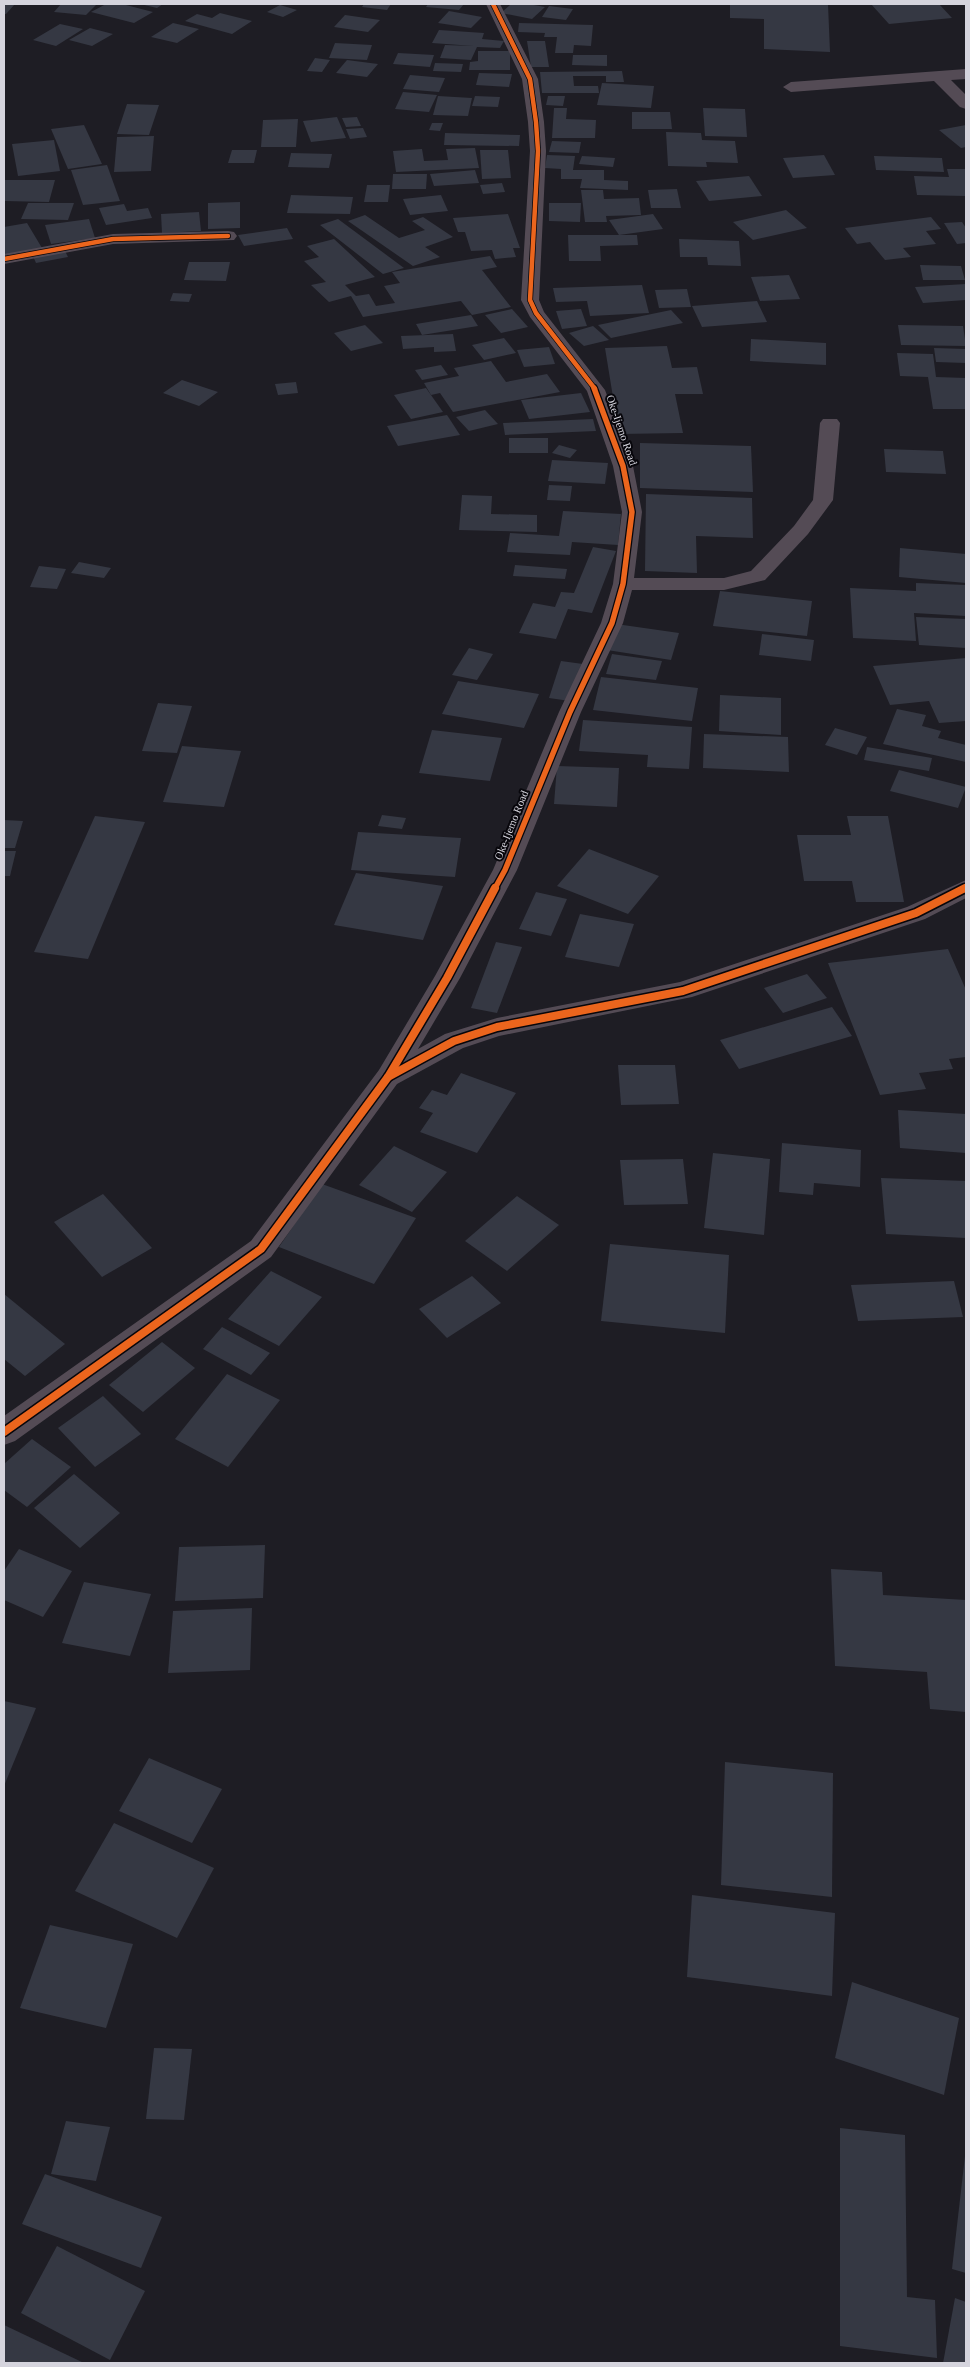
<svg xmlns="http://www.w3.org/2000/svg" width="970" height="2367" font-family="'Times New Roman',serif">
<rect width="100%" height="100%" fill="#1e1d24"/>
<g fill="#353843">
<polygon points="4,4 15,4 6,14 4,14"/>
<polygon points="61,4 97,4 86,15 54,12"/>
<polygon points="106,4 122,4 153,12 134,23 91,12"/>
<polygon points="140,4 163,4 157,8"/>
<polygon points="364,4 391,4 387,10 362,7"/>
<polygon points="428,4 464,4 459,10 426,7"/>
<polygon points="511,4 528,4 545,7 532,19 501,13"/>
<polygon points="730,4 828,4 830,52 764,49 764,19 730,18"/>
<polygon points="871,4 939,4 952,18 889,24"/>
<polygon points="280,5 297,10 283,17 267,12"/>
<polygon points="549,6 573,9 566,20 542,17"/>
<polygon points="449,11 482,17 471,28 438,23"/>
<polygon points="220,13 252,21 232,34 185,21 197,14 212,18"/>
<polygon points="345,15 380,20 368,32 334,27"/>
<polygon points="173,23 199,29 177,43 151,37"/>
<polygon points="519,23 593,25 591,46 574,45 573,53 555,53 557,37 544,37 545,33 518,32"/>
<polygon points="60,24 83,29 56,46 33,40"/>
<polygon points="90,28 113,34 92,46 69,40"/>
<polygon points="439,30 484,33 482,39 504,41 500,48 477,47 471,60 440,58 445,45 474,46 432,43"/>
<polygon points="527,41 545,41 549,67 531,67"/>
<polygon points="335,43 372,45 367,60 329,58"/>
<polygon points="478,51 510,51 510,70 469,70 470,62 478,61"/>
<polygon points="398,53 434,55 430,67 393,64"/>
<polygon points="573,55 607,55 607,66 572,65"/>
<polygon points="315,58 330,60 322,72 307,71"/>
<polygon points="347,60 378,64 367,77 336,73"/>
<polygon points="435,63 463,64 461,72 433,71"/>
<polygon points="622,71 624,82 606,82 606,76 573,76 574,86 598,86 599,93 542,93 540,72"/>
<polygon points="479,73 512,74 509,87 476,85"/>
<polygon points="410,75 445,78 439,92 403,89"/>
<polygon points="602,83 654,86 651,108 597,105"/>
<polygon points="403,92 437,95 429,112 395,109"/>
<polygon points="438,96 472,98 468,116 433,115"/>
<polygon points="475,96 500,97 498,107 472,106"/>
<polygon points="548,96 565,96 563,106 546,105"/>
<polygon points="127,104 159,105 149,135 117,134"/>
<polygon points="554,108 567,108 566,119 596,120 595,138 552,138"/>
<polygon points="703,108 745,109 747,137 705,136"/>
<polygon points="632,112 670,112 672,129 632,129"/>
<polygon points="337,117 346,138 311,142 303,121"/>
<polygon points="357,117 361,126 346,127 342,118"/>
<polygon points="298,119 296,147 261,147 263,120"/>
<polygon points="432,123 443,123 440,131 429,130"/>
<polygon points="84,125 102,164 68,169 51,129"/>
<polygon points="966,125 966,147 961,148 939,130"/>
<polygon points="363,128 367,137 350,139 346,129"/>
<polygon points="666,132 701,133 702,140 735,141 738,163 706,162 707,167 668,166"/>
<polygon points="445,133 520,135 519,146 444,145"/>
<polygon points="154,136 151,171 114,172 117,137"/>
<polygon points="54,140 60,171 18,176 12,144"/>
<polygon points="552,141 581,142 579,153 549,152"/>
<polygon points="475,148 479,168 396,172 393,151 422,149 424,161 448,160 446,149"/>
<polygon points="232,150 257,150 254,163 228,163"/>
<polygon points="480,150 508,150 511,178 482,179"/>
<polygon points="291,153 332,154 329,168 288,167"/>
<polygon points="547,155 575,156 573,170 604,170 604,180 628,181 628,190 580,188 582,179 561,179 561,169 545,168"/>
<polygon points="824,155 835,175 793,178 783,158"/>
<polygon points="582,156 615,158 613,167 579,164"/>
<polygon points="874,156 942,158 944,172 876,170"/>
<polygon points="107,165 120,201 83,205 71,170"/>
<polygon points="947,169 966,169 966,196 917,195 914,176 949,177"/>
<polygon points="475,170 479,183 434,186 430,174"/>
<polygon points="393,174 427,174 426,189 392,189"/>
<polygon points="749,176 762,196 709,201 696,181"/>
<polygon points="4,180 55,180 49,202 4,201"/>
<polygon points="502,183 505,192 483,194 480,185"/>
<polygon points="367,185 390,185 388,202 364,202"/>
<polygon points="677,189 681,208 651,208 648,190"/>
<polygon points="581,190 603,190 604,199 639,198 641,215 606,216 607,222 585,222"/>
<polygon points="291,195 353,197 350,214 287,213"/>
<polygon points="441,195 448,211 410,215 403,199"/>
<polygon points="240,202 240,228 208,229 208,203"/>
<polygon points="28,203 74,203 68,220 21,219"/>
<polygon points="549,203 581,203 580,222 549,221"/>
<polygon points="124,204 127,211 148,208 152,218 106,225 99,208"/>
<polygon points="786,210 807,228 753,240 733,222"/>
<polygon points="199,212 201,231 162,233 161,214"/>
<polygon points="508,214 520,248 513,248 516,257 495,259 492,250 471,251 465,232 458,232 453,218"/>
<polygon points="653,214 663,229 619,235 609,220"/>
<polygon points="365,215 399,238 425,230 412,221 423,217 453,237 425,247 440,257 413,266 348,221"/>
<polygon points="931,217 941,229 926,231 936,244 903,248 911,257 885,260 870,242 857,244 845,228"/>
<polygon points="89,219 95,238 51,244 45,225"/>
<polygon points="338,219 404,268 383,274 320,225"/>
<polygon points="962,222 966,228 966,243 957,244 944,223"/>
<polygon points="27,223 42,248 4,256 4,227"/>
<polygon points="287,228 293,239 244,246 238,235"/>
<polygon points="568,235 637,235 638,245 600,246 601,261 569,261"/>
<polygon points="334,239 375,277 345,285 356,296 369,294 376,306 395,303 384,286 400,283 392,272 490,256 497,267 482,270 511,307 472,315 461,301 467,300 363,317 351,296 329,302 311,285 326,282 304,261 319,257 307,246"/>
<polygon points="679,239 739,241 741,266 708,265 707,257 680,257"/>
<polygon points="64,249 68,257 36,263 32,254"/>
<polygon points="189,262 230,262 226,281 184,280"/>
<polygon points="920,265 961,266 965,280 923,280"/>
<polygon points="789,275 800,299 760,301 751,277"/>
<polygon points="966,284 966,300 923,303 915,287"/>
<polygon points="642,285 649,313 590,316 587,301 556,302 553,288"/>
<polygon points="687,289 691,307 659,308 655,290"/>
<polygon points="173,293 192,294 189,302 170,301"/>
<polygon points="757,301 767,322 702,327 692,306"/>
<polygon points="512,309 528,327 501,333 485,315"/>
<polygon points="581,309 587,326 562,329 556,311"/>
<polygon points="671,310 683,323 611,338 598,325"/>
<polygon points="471,315 478,326 422,335 416,324"/>
<polygon points="365,325 383,343 351,351 334,333"/>
<polygon points="898,325 963,326 966,346 901,345"/>
<polygon points="593,326 609,340 584,346 569,333"/>
<polygon points="453,334 456,351 434,352 434,347 403,349 401,336"/>
<polygon points="504,338 516,353 484,360 472,345"/>
<polygon points="751,339 826,343 826,365 750,361"/>
<polygon points="667,346 672,368 697,367 703,394 675,394 683,433 619,434 605,348"/>
<polygon points="549,347 555,364 524,367 517,350"/>
<polygon points="934,348 966,349 966,363 936,362"/>
<polygon points="897,353 933,354 936,377 966,378 966,409 933,409 928,377 900,376"/>
<polygon points="491,361 506,382 547,374 560,392 453,412 440,393 431,395 424,383 459,376 454,368"/>
<polygon points="441,365 448,375 422,380 415,370"/>
<polygon points="182,380 218,392 199,406 163,393"/>
<polygon points="296,382 298,393 278,395 275,384"/>
<polygon points="426,388 443,412 411,419 394,395"/>
<polygon points="581,393 590,412 529,419 521,400"/>
<polygon points="485,410 498,424 469,431 456,417"/>
<polygon points="447,415 460,435 398,446 387,426"/>
<polygon points="593,419 596,431 505,435 503,423"/>
<rect x="509" y="438" width="39" height="15"/>
<polygon points="640,443 751,446 753,492 640,488"/>
<polygon points="559,445 577,450 570,458 552,453"/>
<polygon points="884,449 943,451 946,474 886,472"/>
<polygon points="552,460 608,463 605,484 548,481"/>
<polygon points="549,485 572,486 570,501 547,500"/>
<polygon points="646,494 752,498 753,538 696,536 697,573 645,571"/>
<polygon points="462,495 492,496 491,514 537,515 537,532 459,530"/>
<polygon points="563,511 621,514 618,545 572,542 570,555 507,552 510,533 559,536"/>
<polygon points="593,547 616,551 592,613 568,609 556,639 519,633 533,603 555,607 561,592 574,593"/>
<polygon points="900,548 966,554 966,583 899,577"/>
<polygon points="79,562 111,568 104,578 71,573"/>
<polygon points="515,565 567,569 565,579 513,576"/>
<polygon points="39,566 66,569 57,589 30,587"/>
<polygon points="916,583 966,585 966,616 914,613 916,641 853,638 850,588 916,591"/>
<polygon points="720,591 812,601 807,636 713,626"/>
<polygon points="916,617 966,619 966,648 919,645"/>
<polygon points="616,624 679,633 671,660 607,650"/>
<polygon points="762,634 814,640 811,661 759,655"/>
<polygon points="469,648 493,654 477,680 452,675"/>
<polygon points="612,654 662,661 656,680 606,674"/>
<polygon points="966,658 966,721 939,723 929,701 890,705 873,666"/>
<polygon points="561,661 583,664 570,701 549,698"/>
<polygon points="601,677 698,688 692,721 593,710"/>
<polygon points="458,681 539,694 524,728 442,714"/>
<polygon points="720,695 781,698 781,735 719,731"/>
<polygon points="158,703 192,706 177,753 142,751"/>
<polygon points="897,709 926,715 922,726 941,731 938,738 966,745 966,762 883,744"/>
<polygon points="583,720 692,727 689,769 647,767 648,755 579,751"/>
<polygon points="835,728 867,737 857,755 825,745"/>
<polygon points="432,730 502,738 490,781 419,773"/>
<polygon points="704,734 788,737 789,772 703,768"/>
<polygon points="182,746 241,751 224,807 163,802"/>
<polygon points="867,747 932,758 929,771 864,760"/>
<polygon points="557,766 619,768 617,807 554,804"/>
<polygon points="899,770 966,787 958,808 890,791"/>
<polygon points="382,815 406,818 402,829 378,826"/>
<polygon points="95,816 145,822 88,959 34,952"/>
<polygon points="847,816 888,816 904,902 856,902 852,881 804,881 797,835 851,835"/>
<polygon points="4,820 23,821 15,848 4,848"/>
<polygon points="358,832 461,838 455,877 351,870"/>
<polygon points="589,849 659,876 628,914 557,886"/>
<polygon points="4,851 16,851 10,876 4,876"/>
<polygon points="356,873 443,886 423,940 334,925"/>
<polygon points="536,892 567,899 551,936 519,929"/>
<polygon points="580,914 634,924 619,967 565,957"/>
<polygon points="496,942 522,947 497,1013 471,1008"/>
<polygon points="948,949 966,990 966,1057 949,1059 953,1069 919,1073 926,1089 880,1095 828,963"/>
<polygon points="807,974 827,998 783,1013 764,988"/>
<polygon points="832,1007 852,1036 739,1069 720,1040"/>
<polygon points="618,1065 675,1065 679,1104 621,1105"/>
<polygon points="461,1073 516,1093 477,1153 420,1132 433,1113 419,1108 432,1090 447,1095"/>
<polygon points="898,1110 966,1114 966,1153 900,1148"/>
<polygon points="782,1143 861,1150 860,1187 814,1183 813,1195 779,1192"/>
<polygon points="394,1146 447,1172 412,1212 359,1185"/>
<polygon points="713,1153 770,1159 764,1235 704,1228"/>
<polygon points="683,1159 688,1204 624,1205 620,1160"/>
<polygon points="881,1178 966,1181 966,1238 886,1234"/>
<polygon points="322,1184 416,1218 374,1284 279,1247"/>
<polygon points="103,1194 152,1248 102,1277 54,1222"/>
<polygon points="517,1196 559,1225 507,1271 465,1241"/>
<polygon points="610,1244 729,1255 725,1333 601,1321"/>
<polygon points="271,1271 322,1297 279,1346 228,1319"/>
<polygon points="472,1276 501,1303 447,1338 419,1309"/>
<polygon points="954,1281 963,1317 858,1321 851,1285"/>
<polygon points="4,1294 65,1344 25,1376 4,1359"/>
<polygon points="222,1327 270,1353 251,1375 203,1349"/>
<polygon points="162,1342 195,1368 143,1412 109,1385"/>
<polygon points="227,1374 280,1400 228,1467 175,1439"/>
<polygon points="103,1396 141,1434 95,1467 58,1428"/>
<polygon points="32,1439 71,1467 27,1507 4,1490 4,1464"/>
<polygon points="74,1474 120,1513 80,1548 34,1508"/>
<polygon points="265,1545 263,1598 175,1601 179,1547"/>
<polygon points="19,1549 72,1571 43,1617 4,1600 4,1571"/>
<polygon points="831,1569 882,1572 883,1595 966,1600 966,1712 930,1709 927,1672 835,1666"/>
<polygon points="84,1582 151,1594 130,1656 62,1643"/>
<polygon points="252,1608 250,1670 168,1673 173,1611"/>
<polygon points="4,1701 36,1708 4,1786"/>
<polygon points="149,1758 222,1789 192,1843 119,1811"/>
<polygon points="725,1762 833,1773 832,1897 721,1885"/>
<polygon points="114,1823 214,1868 177,1938 75,1891"/>
<polygon points="692,1895 835,1913 832,1996 687,1977"/>
<polygon points="50,1925 133,1944 106,2028 20,2008"/>
<polygon points="852,1982 959,2018 944,2095 835,2058"/>
<polygon points="154,2048 192,2049 184,2120 146,2119"/>
<polygon points="66,2121 110,2127 96,2181 51,2174"/>
<polygon points="840,2128 905,2135 907,2297 935,2300 937,2358 840,2346"/>
<polygon points="965,2156 966,2157 966,2273 952,2269"/>
<polygon points="45,2174 162,2217 141,2268 22,2224"/>
<polygon points="57,2246 145,2291 110,2360 21,2313"/>
<polygon points="955,2298 966,2302 966,2363 943,2363"/>
<polygon points="4,2325 84,2363 4,2363"/>
</g>
<g fill="none" stroke-linecap="round" stroke-linejoin="round">
<g fill="#544b55" fill-rule="evenodd">
<polygon points="486,4 500,4 538,79 544,122 546,151 539,300 544,312 605,390 633,466 642,512 634,578 724,578 751,571 794,526 813,500 820,423 823,419 837,419 840,423 833,500 808,534 765,580 724,590 632,590 623,623 581,712 517,870 460,978 418,1049 445,1034 497,1018 680,982 907,907 966,880 966,898 925,919 692,997 499,1036 463,1048 397,1084 271,1257 15,1441 4,1445 4,1416 251,1241 379,1070 435,976 493,870 559,712 601,623 613,584 622,512 613,466 587,391 530,317 521,300 530,151 528,122 522,79"/>
<polygon points="966,69 966,79 951,80 966,95 966,109 960,107 934,81 791,92 783,87 791,82"/>
<polygon points="228,231 234,232 237,236 234,240 113,244 4,264 4,254 113,234"/>
</g>
<g stroke="#07060b" stroke-width="6">
<g id="cycleway-far2">
<polyline points="493,4 530,79 536,122 538,151 530,300 536,313 595,389"/>
<polyline points="4,259 113,239 228,236"/>
</g>
</g>
<g stroke="#07060b" stroke-width="8">
<g id="cycleway-far1">
<polyline points="494,890 505,870 570,712 612,623 623,584 632,512 623,466 594,388"/>
<polyline points="963,890 966,888"/>
</g>
</g>
<g stroke="#07060b" stroke-width="11">
<g id="cycleway">
<polyline points="388,1077 454,1041 497,1027 683,991 916,913 965,888"/>
<polyline points="4,1432 261,1249 388,1077 447,978 495,888"/>
</g>
</g>
<use href="#cycleway-far2" stroke="#eb651d" stroke-width="4.5"/>
<use href="#cycleway-far1" stroke="#eb651d" stroke-width="5.5"/>
<use href="#cycleway" stroke="#eb651d" stroke-width="8"/>
</g>
<g text-anchor="middle" stroke-width="4" stroke-linejoin="round" paint-order="stroke">
<g font-size="11" fill="#d5d4dd" stroke="#07060b">
<text transform="translate(622 430) rotate(71)" y="4">Oke-Ijemo Road</text>
<text transform="translate(511 825) rotate(-68)" y="4">Oke-Ijemo Road</text>
</g>
</g>
<rect width="970" height="2367" fill="none" stroke="#d5d4dd" stroke-width="10"/>
</svg>
